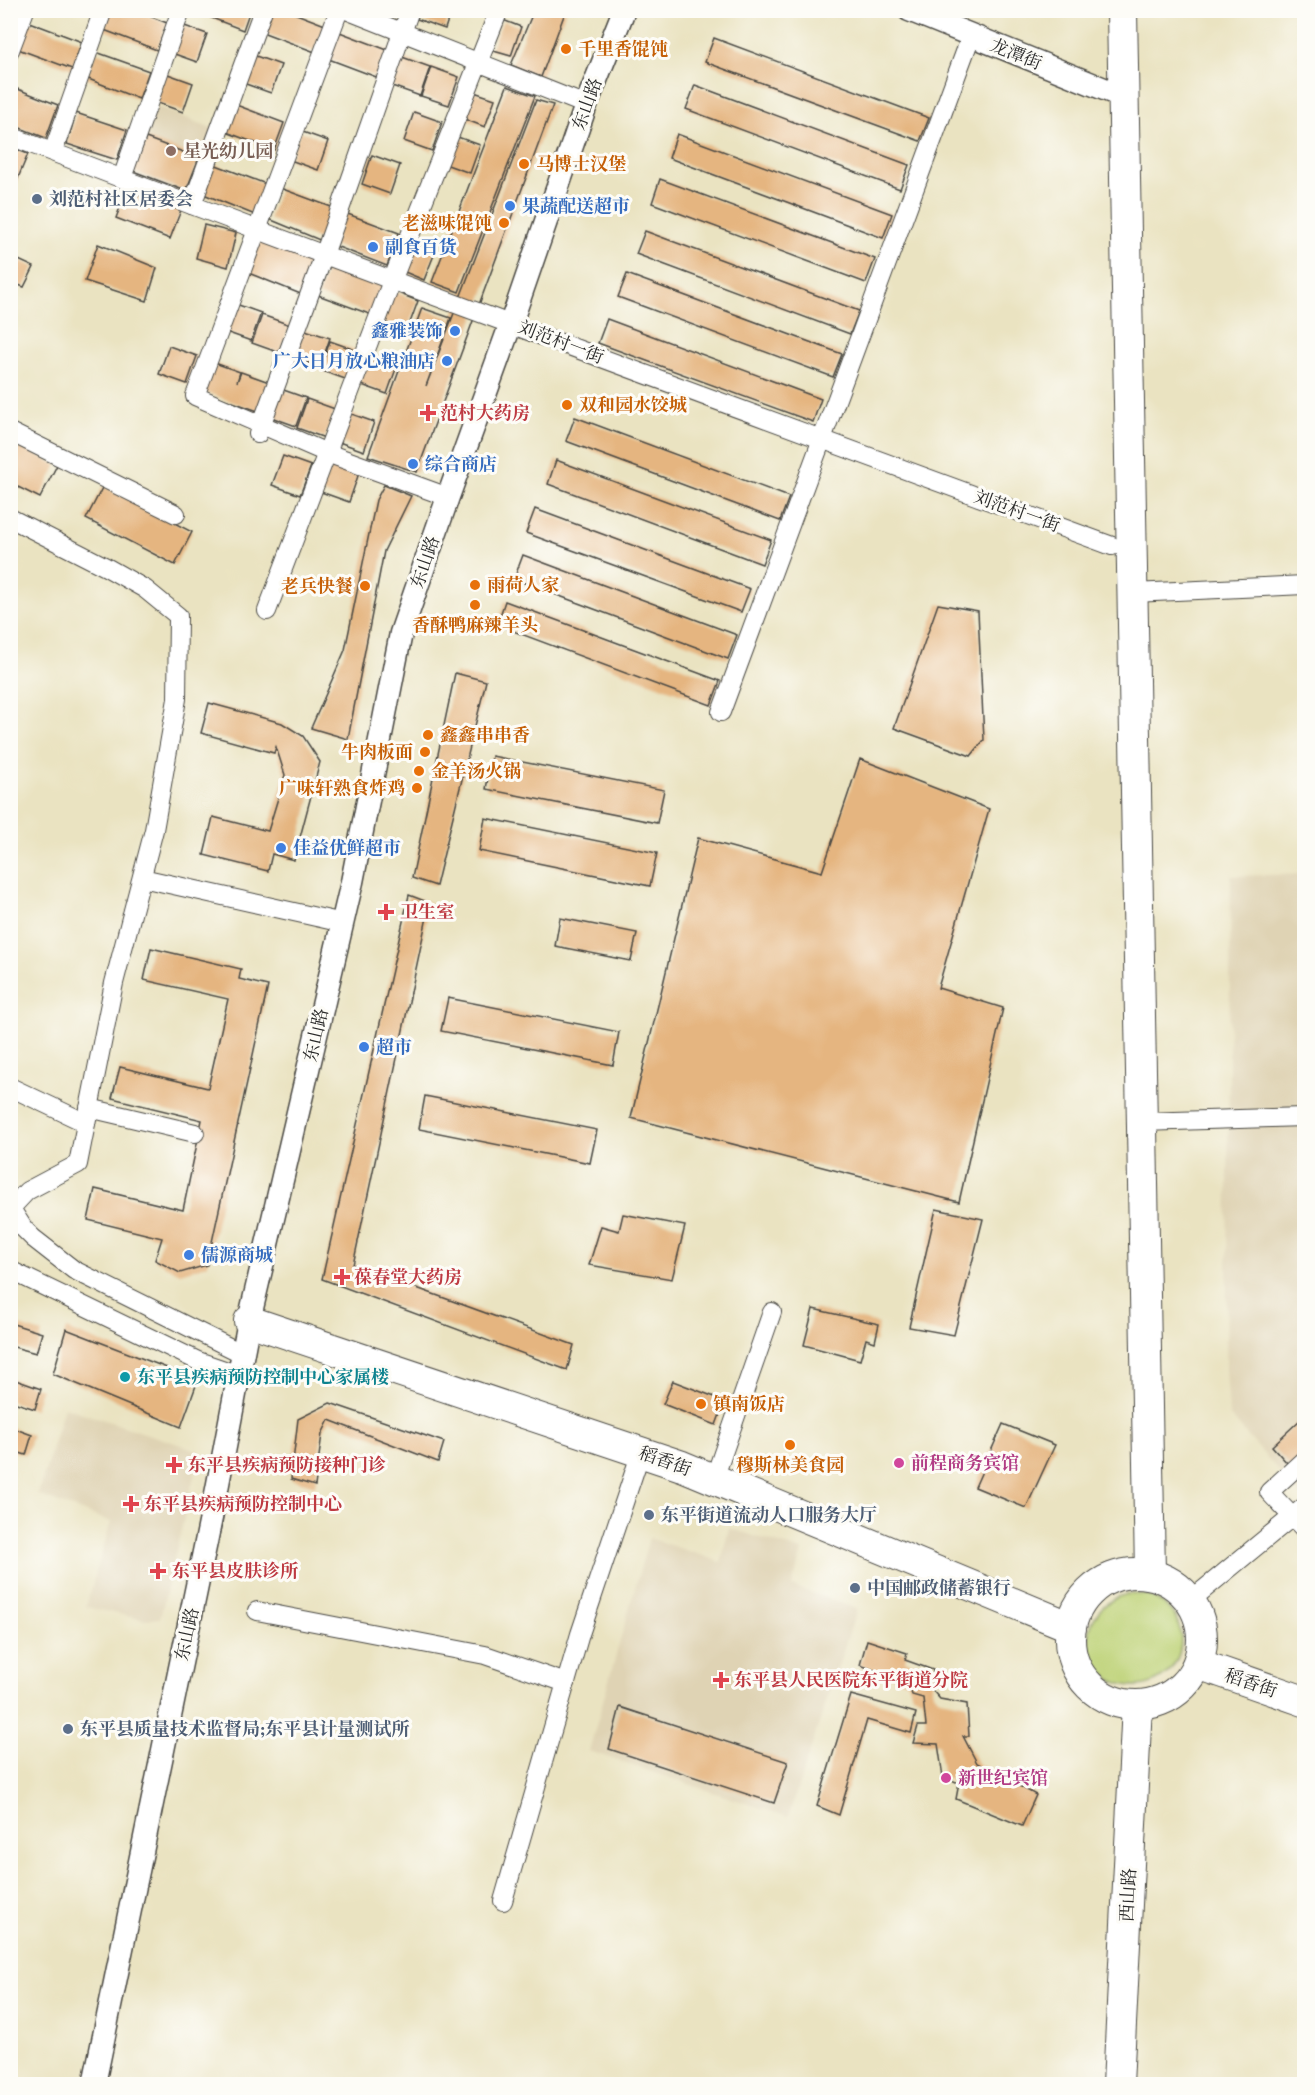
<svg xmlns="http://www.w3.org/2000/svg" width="1315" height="2095" font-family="Cardo,'Noto Serif SC',serif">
<rect width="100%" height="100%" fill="#fdfcf7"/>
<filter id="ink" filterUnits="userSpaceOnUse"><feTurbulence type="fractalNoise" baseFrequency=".0167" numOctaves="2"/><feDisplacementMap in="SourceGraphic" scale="12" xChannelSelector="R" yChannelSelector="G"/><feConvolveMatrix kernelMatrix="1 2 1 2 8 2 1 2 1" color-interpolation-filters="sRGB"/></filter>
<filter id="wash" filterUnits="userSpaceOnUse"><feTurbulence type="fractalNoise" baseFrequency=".008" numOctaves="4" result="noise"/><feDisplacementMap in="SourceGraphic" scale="24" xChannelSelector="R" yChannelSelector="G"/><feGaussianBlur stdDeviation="1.35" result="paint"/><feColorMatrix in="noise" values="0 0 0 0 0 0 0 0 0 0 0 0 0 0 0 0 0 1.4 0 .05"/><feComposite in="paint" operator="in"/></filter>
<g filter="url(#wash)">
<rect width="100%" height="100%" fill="#eae3c1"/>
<g fill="#dfd3b4">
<polygon points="151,104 214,129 188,197 128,174"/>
<polygon points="1304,874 1304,1499 1229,1415 1226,1370 1231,876"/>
<polygon points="64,1407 200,1451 160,1618 145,1620 86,1607 111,1522 38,1495"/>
<polygon points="729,1528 802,1551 792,1586 857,1609 788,1817 589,1751 649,1538 721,1562"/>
</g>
<circle fill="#bdd276" stroke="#747e50" stroke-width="1.5" cx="1135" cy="1640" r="46"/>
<g id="blocks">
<g fill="#e5b580">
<polygon points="111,10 134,10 167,23 157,50 104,30"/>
<polygon points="191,10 250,10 243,30"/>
<polygon points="270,10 286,10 325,25 315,52 262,32"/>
<polygon points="420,10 451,10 445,29 417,19"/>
<polygon points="534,10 566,10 541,77 511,65"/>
<polygon points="503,20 521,27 511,56 490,50"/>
<polygon points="29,22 82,42 72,69 18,49"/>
<polygon points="179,24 207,34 197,62 169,52"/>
<polygon points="337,31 390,51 379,78 326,58"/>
<polygon points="714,38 929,118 920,141 705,62"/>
<polygon points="96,52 149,71 139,99 86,78"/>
<polygon points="253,55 281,65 271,93 243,83"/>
<polygon points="402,57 430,67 420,96 392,86"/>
<polygon points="431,67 459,77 449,105 421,96"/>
<polygon points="165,73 193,83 183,112 155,102"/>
<polygon points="695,85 909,165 900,189 686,109"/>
<polygon points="10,86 58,105 46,138 10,124"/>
<polygon points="507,86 535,96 459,292 432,282"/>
<polygon points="474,92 495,99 485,127 464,119"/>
<polygon points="536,100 553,105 417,472 368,456 422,308 451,318 426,386"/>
<polygon points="231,103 284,123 274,150 221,130"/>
<polygon points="414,112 442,122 432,151 404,141"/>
<polygon points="76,113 127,130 117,160 67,144"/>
<polygon points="300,131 328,141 318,170 290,160"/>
<polygon points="677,134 892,214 883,238 669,158"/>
<polygon points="452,135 480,145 470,173 442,163"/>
<polygon points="146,138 199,158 186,191 133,171"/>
<polygon points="10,147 28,154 11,195 10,195"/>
<polygon points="372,155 400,165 390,194 362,184"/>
<polygon points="211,163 266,184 255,215 201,193"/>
<polygon points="660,179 875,259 866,283 652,203"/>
<polygon points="280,188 334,208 322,241 269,219"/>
<polygon points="127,189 181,210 170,239 116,218"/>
<polygon points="345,213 399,233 387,266 333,245"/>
<polygon points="204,225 236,233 228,267 196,258"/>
<polygon points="645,231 859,311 850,334 636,254"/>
<polygon points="258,239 316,261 303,295 246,272"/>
<polygon points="411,241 436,250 424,280 400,270"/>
<polygon points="98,244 157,268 147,301 85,281"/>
<polygon points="10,256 34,267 24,287 10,282"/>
<polygon points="329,263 384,284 372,315 318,295"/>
<polygon points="627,274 842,354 833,377 618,297"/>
<polygon points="393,291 418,301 407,331 382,322"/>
<polygon points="233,303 261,313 251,341 223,331"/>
<polygon points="262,315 290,325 280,353 252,343"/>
<polygon points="607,319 821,399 813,422 598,343"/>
<polygon points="302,329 330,338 320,367 292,357"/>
<polygon points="330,341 358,351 348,380 320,370"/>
<polygon points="169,346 197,356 187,384 159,374"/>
<polygon points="369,356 397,366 387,394 359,384"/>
<polygon points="212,362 240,372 237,382 241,372 269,382 258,411 202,391"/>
<polygon points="278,388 306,398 296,426 268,416"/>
<polygon points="307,399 335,409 325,438 297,428"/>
<polygon points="346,412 374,422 364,451 336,441"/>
<polygon points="575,417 789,497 780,521 566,441"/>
<polygon points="10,441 57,465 40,498 10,483"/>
<polygon points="283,456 311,466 300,495 272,485"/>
<polygon points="556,460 771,540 762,564 548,484"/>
<polygon points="331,463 359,473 349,502 321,492"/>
<polygon points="384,485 411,496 384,551 348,739 311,728 345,650 376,500"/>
<polygon points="103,486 192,532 175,565 86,519"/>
<polygon points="535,509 750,589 741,612 526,533"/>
<polygon points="523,555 737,635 728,659 514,579"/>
<polygon points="505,601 720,681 711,705 497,625"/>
<polygon points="938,604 978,611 984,740 971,756 894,728"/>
<polygon points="455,673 486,681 436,886 412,878"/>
<polygon points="209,703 282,723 303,736 320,762 294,860 272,854 268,871 204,855 213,817 268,831 285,775 276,747 274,753 201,733"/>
<polygon points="492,756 664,790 657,823 486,789"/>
<polygon points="860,759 989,809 938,988 1003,1008 959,1202 631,1118 698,838 822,872"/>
<polygon points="485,818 657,853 650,886 479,851"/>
<polygon points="409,895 430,903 353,1265 574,1345 567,1370 322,1279"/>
<polygon points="560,918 637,933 631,961 555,946"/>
<polygon points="151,948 241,969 239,979 268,986 207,1265 180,1273 155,1260 162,1238 88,1220 95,1189 183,1210 202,1120 112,1098 120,1067 208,1088 228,999 144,980"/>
<polygon points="448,998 619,1032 613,1065 441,1031"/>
<polygon points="425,1096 597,1130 590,1163 419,1129"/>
<polygon points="936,1209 983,1219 954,1335 909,1327"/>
<polygon points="623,1214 685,1226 672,1279 589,1265 601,1226 619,1231"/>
<polygon points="813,1309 879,1324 875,1342 866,1339 860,1360 804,1345"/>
<polygon points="10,1323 42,1333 36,1353 10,1346"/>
<polygon points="66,1329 198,1380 181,1427 53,1374"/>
<polygon points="10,1378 41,1389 35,1409 10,1401"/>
<polygon points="673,1381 725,1401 716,1425 663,1404"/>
<polygon points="330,1403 444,1442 438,1462 329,1420 322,1434 315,1486 291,1479 298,1419"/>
<polygon points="1301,1419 1304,1423 1304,1482 1272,1446"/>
<polygon points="1003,1424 1055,1445 1026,1508 975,1487"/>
<polygon points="10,1427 32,1435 26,1455 10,1450"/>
<polygon points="867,1640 907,1653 905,1660 933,1670 932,1690 940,1699 967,1704 969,1736 963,1736 977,1763 1036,1795 1022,1826 956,1799 959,1783 943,1777 938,1744 913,1743 918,1726 926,1726 923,1698 912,1695 908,1682 860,1665"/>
<polygon points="851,1695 916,1713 911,1733 867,1720 839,1815 817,1806"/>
<polygon points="620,1707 788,1762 774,1803 609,1749"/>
</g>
</g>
</g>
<g filter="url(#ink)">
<use href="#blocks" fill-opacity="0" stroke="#484742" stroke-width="1.5"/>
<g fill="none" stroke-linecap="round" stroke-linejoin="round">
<g stroke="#484742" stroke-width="20">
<g id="minor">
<polyline points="339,10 195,396 327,453 448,497"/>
<polyline points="346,10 586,105"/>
<polyline points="10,50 25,10"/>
<path d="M10 136C376 276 745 411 1112 546"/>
<polyline points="53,152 103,10"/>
<polyline points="122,178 181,10"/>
<polyline points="192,205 263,10"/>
<polyline points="10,432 176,514"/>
<polyline points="258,434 324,255 410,10"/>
<polyline points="10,518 106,567 145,589 178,616 177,699 154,830 114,983 78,1164 27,1191 12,1207"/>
<polyline points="1133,593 1304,585"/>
<polyline points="267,611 392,281 499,10"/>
<polyline points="721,712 971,36"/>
<polyline points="142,878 343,923"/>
<polyline points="10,1087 86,1123"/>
<polyline points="89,1108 195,1133"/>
<polyline points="1142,1122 1304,1117"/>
<polyline points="10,1207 24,1229 33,1238 74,1270 243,1354"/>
<polyline points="10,1270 198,1361 239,1375"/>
<polyline points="1304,1460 1269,1492 1304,1529"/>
<polyline points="714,1479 772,1312"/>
<polyline points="1191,1600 1304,1507"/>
<polyline points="257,1611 485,1655 566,1683"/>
<polyline points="503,1901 580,1634 641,1452"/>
</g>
</g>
<g stroke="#484742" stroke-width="25">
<g id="tertiary">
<polyline points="909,10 1124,97"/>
<polyline points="94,2084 217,1489 249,1321 352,882 401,633 448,497 511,323 586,105 624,10"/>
</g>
</g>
<g stroke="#484742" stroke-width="32">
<g id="primary">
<polyline points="1122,10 1150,1574"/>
<polyline points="249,1321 682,1466 1071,1627"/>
<circle cx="1136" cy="1639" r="66"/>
<polyline points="1198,1664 1304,1701"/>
<polyline points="1118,2084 1137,1705"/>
</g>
</g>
<use href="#minor" stroke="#fff" stroke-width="18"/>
<use href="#tertiary" stroke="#fff" stroke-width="22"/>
<use href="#primary" stroke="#fff" stroke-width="30"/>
</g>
</g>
<g fill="#e8710a" stroke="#fdfcf7" stroke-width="2">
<circle cx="566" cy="49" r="6"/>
<circle cx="524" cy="164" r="6"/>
<circle cx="504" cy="223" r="6"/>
<circle cx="567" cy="405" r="6"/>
<circle cx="475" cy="585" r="6"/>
<circle cx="365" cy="586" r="6"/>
<circle cx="475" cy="605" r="6"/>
<circle cx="428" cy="735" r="6"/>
<circle cx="425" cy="752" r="6"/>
<circle cx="419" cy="771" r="6"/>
<circle cx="417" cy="788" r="6"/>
<circle cx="701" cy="1404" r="6"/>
<circle cx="790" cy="1445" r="6"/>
</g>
<circle fill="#8d6e63" stroke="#fdfcf7" stroke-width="2" cx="171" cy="151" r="6"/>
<g fill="#5c6f8a" stroke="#fdfcf7" stroke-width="2">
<circle cx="37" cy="199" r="6"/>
<circle cx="649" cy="1515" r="6"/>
<circle cx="855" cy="1588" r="6"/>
<circle cx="68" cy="1729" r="6"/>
</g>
<g fill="#3f7fe0" stroke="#fdfcf7" stroke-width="2">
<circle cx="510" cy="206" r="6"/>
<circle cx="373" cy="247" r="6"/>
<circle cx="455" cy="331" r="6"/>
<circle cx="447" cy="361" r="6"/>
<circle cx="413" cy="464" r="6"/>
<circle cx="281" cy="848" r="6"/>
<circle cx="364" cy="1047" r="6"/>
<circle cx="189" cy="1255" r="6"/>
</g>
<g fill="#e0444e" stroke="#fdfcf7" stroke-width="2">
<path d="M425 404h6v6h6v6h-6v6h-6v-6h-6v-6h6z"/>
<path d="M383 903h6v6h6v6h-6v6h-6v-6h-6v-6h6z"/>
<path d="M339 1268h6v6h6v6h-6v6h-6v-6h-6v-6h6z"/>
<path d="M171 1456h6v6h6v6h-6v6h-6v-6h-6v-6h6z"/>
<path d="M128 1495h6v6h6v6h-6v6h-6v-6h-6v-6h6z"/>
<path d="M155 1562h6v6h6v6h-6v6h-6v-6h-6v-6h6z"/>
<path d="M718 1671h6v6h6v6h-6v6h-6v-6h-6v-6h6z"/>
</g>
<circle fill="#0f9aa8" stroke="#fdfcf7" stroke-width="2" cx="125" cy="1377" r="6"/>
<g fill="#d1479c" stroke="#fdfcf7" stroke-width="2">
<circle cx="899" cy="1463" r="6"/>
<circle cx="946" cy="1778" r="6"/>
</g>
<g text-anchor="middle" stroke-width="6" stroke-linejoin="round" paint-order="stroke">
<g font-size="18" font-weight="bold" fill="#c56008" stroke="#fdfcf7" text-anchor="start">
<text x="578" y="55">千里香馄饨</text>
<text x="536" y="170">马博士汉堡</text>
<text x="492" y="229" text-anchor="end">老滋味馄饨</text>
<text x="579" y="411">双和园水饺城</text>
<text x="487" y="591">雨荷人家</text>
<text x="353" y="592" text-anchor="end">老兵快餐</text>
<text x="475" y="631" text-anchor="middle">香酥鸭麻辣羊头</text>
<text x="440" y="741">鑫鑫串串香</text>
<text x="413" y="758" text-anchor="end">牛肉板面</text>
<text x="431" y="777">金羊汤火锅</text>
<text x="405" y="794" text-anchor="end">广味轩熟食炸鸡</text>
<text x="713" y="1410">镇南饭店</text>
<text x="790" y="1471" text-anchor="middle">穆斯林美食园</text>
</g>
<g font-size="18" fill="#2b2b2b" stroke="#fdfcf7">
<text transform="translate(1016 54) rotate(22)" y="6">龙潭街</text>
<text transform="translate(587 104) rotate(-70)" y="6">东山路</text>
<text transform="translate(561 342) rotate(21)" y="6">刘范村一街</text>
<text transform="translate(1017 511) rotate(20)" y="6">刘范村一街</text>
<text transform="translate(425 562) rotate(-71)" y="6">东山路</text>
<text transform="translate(316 1035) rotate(-77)" y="6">东山路</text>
<text transform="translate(665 1461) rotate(20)" y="6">稻香街</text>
<text transform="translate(187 1634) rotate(-78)" y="6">东山路</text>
<text transform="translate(1251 1683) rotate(19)" y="6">稻香街</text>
<text transform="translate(1128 1895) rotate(-87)" y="6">西山路</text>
</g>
<g font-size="18" font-weight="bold" fill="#785e54" stroke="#fdfcf7" text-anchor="start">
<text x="183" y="157">星光幼儿园</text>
</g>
<g font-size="18" font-weight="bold" fill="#4e5e75" stroke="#fdfcf7" text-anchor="start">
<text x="49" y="205">刘范村社区居委会</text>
<text x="661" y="1521">东平街道流动人口服务大厅</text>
<text x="867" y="1594">中国邮政储蓄银行</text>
<text x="80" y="1735">东平县质量技术监督局;东平县计量测试所</text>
</g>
<g font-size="18" font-weight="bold" fill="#366cbe" stroke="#fdfcf7" text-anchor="start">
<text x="522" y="212">果蔬配送超市</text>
<text x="385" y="253">副食百货</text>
<text x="443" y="337" text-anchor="end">鑫雅装饰</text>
<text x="435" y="367" text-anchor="end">广大日月放心粮油店</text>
<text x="425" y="470">综合商店</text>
<text x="293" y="854">佳益优鲜超市</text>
<text x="376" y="1053">超市</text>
<text x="201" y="1261">儒源商城</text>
</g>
<g font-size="18" font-weight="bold" fill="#be3a42" stroke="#fdfcf7" text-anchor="start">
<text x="440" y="419">范村大药房</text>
<text x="400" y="918">卫生室</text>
<text x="354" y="1283">葆春堂大药房</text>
<text x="188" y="1471">东平县疾病预防接种门诊</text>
<text x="144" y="1510">东平县疾病预防控制中心</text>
<text x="172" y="1577">东平县皮肤诊所</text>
<text x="734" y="1686">东平县人民医院东平街道分院</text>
</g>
<g font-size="18" font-weight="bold" fill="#0d838f" stroke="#fdfcf7" text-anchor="start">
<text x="137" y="1383">东平县疾病预防控制中心家属楼</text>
</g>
<g font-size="18" font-weight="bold" fill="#b23c85" stroke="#fdfcf7" text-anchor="start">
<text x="911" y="1469">前程商务宾馆</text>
<text x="958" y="1784">新世纪宾馆</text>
</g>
</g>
<rect width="1315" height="2095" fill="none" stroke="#fdfcf7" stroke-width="36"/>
</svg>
